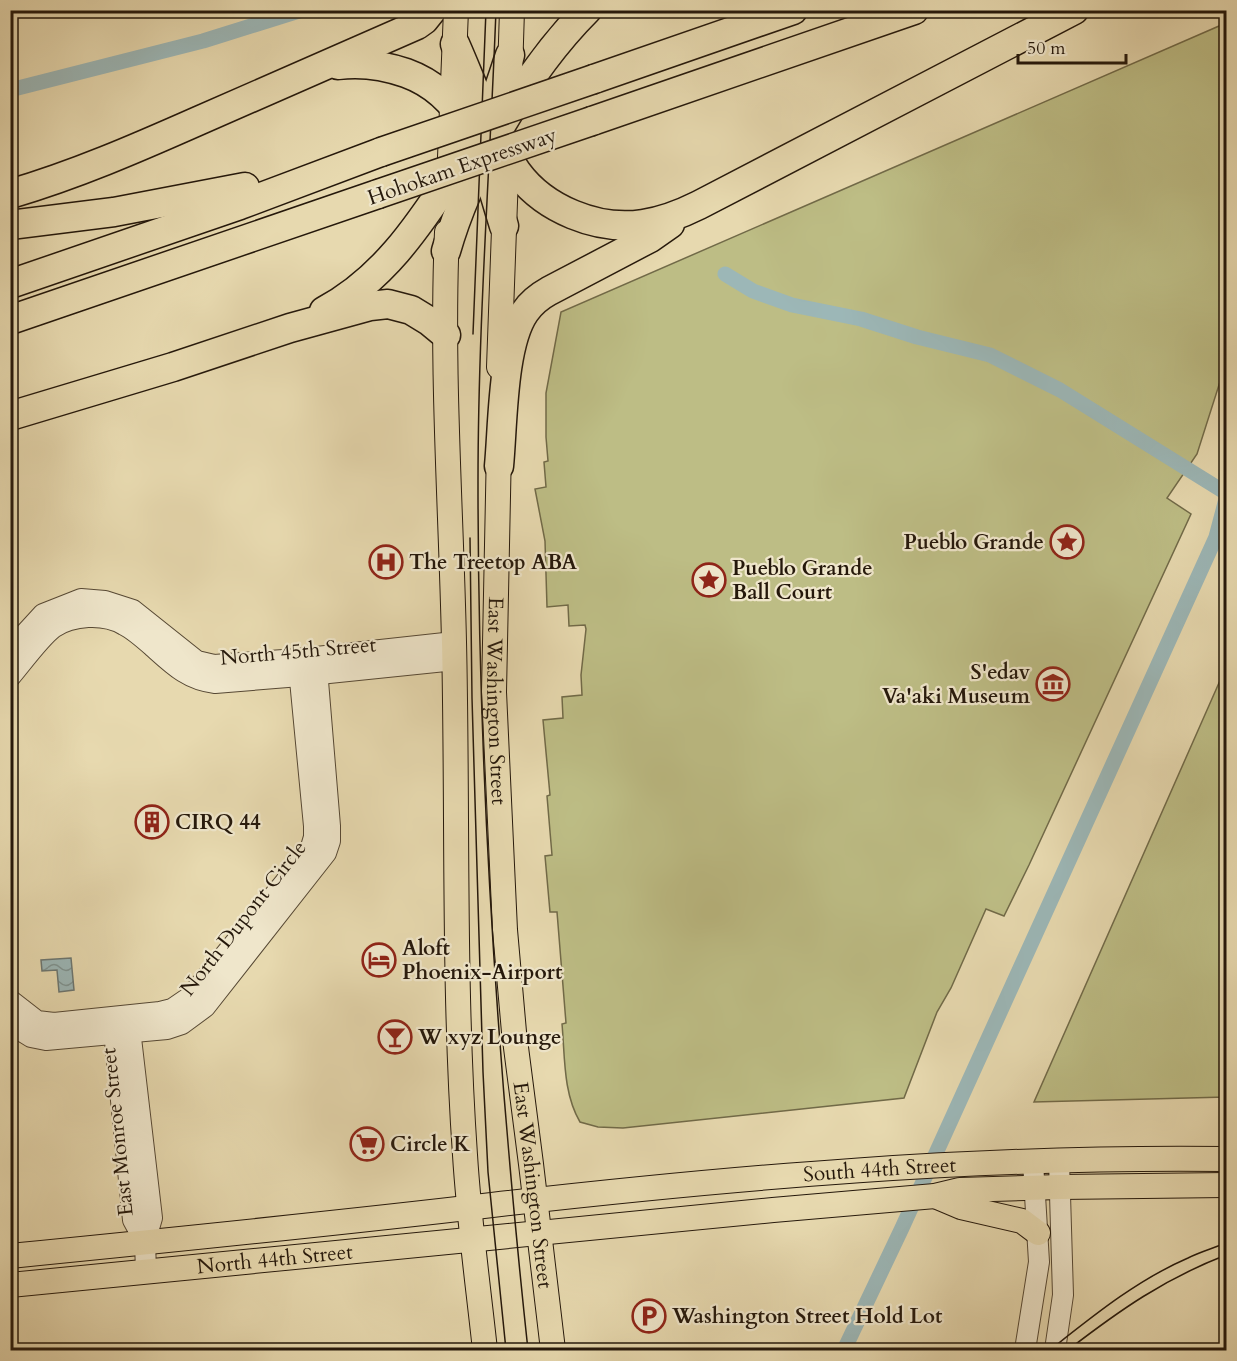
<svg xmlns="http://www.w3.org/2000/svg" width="1237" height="1361" font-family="Cardo,serif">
<defs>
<pattern id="water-waves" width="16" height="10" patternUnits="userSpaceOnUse" patternTransform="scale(1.5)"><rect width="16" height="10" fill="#9cb7b7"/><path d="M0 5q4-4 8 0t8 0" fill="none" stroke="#7f9493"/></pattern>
</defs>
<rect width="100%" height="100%" fill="#e7d9af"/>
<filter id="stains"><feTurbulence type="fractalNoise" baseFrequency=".00333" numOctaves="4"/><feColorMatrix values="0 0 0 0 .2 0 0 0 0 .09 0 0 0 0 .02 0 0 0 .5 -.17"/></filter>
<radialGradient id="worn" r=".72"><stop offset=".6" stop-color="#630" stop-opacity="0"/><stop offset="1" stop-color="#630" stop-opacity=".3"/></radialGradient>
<g fill="#bdbd85" stroke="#716a48" stroke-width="1.5">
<path d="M1226 23V363L1197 454 1167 498 1191 514 1029 865 1004 916 986 909 951 988 937 1012 904 1098 623 1128 598 1127 580 1122C563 1093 565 1057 562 1024L566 1023 557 912H550L545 856 552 855 547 796 550 795 543 720 563 718 562 697 582 695 581 675 586 629 585 625 569 626 568 605 547 607 545 541 535 489 546 487 544 462 548 461 546 437V393L561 312Z"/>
<polygon points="1226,667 1226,1097 1034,1102"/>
</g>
<polygon fill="url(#water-waves)" stroke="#6c7772" stroke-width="1.5" points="71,958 74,990 59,992 57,970 42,971 41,960"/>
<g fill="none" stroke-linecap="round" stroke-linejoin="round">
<g stroke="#9cb7b7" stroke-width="15">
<polyline points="10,90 203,41 302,10"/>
<polyline points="725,274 753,291 792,305 861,319 917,337 990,355 1060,390 1226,493"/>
<polyline points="844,1350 902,1228 1216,537 1226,499"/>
</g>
<g stroke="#564834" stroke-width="22">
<g id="minor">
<polyline points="10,650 43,614 81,599 105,601 133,610 197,661 214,665 298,659 454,642"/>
<path d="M10 677C22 663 40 638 53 628 72 615 104 613 124 625 134 630 144 639 153 647 173 665 188 680 215 683L300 676 455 660"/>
<polyline points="10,1000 37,1021 54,1023 160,1012 172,1009 191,996 295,870 311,847 314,837 314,826 298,659"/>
<polyline points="113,1021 133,1220 145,1242"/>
<polyline points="129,1021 152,1218 145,1242 146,1271"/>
<polyline points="10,1024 31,1037 46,1040 167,1029 182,1024 205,1007 326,853 330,841 330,826 316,657"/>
<polyline points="1025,1350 1039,1262 1033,1162"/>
<polyline points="1055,1350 1063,1295 1059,1161"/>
</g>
</g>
<g stroke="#25180b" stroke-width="26">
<g id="major">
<polyline points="510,73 512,10"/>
<polyline points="449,182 456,10"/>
<path d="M447 232C441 369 451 506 454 642 458 813 453 984 465 1155 469 1220 478 1285 485 1350"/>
<polyline points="499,367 507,147"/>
<path id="s1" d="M499 447 494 692 505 930 514 1032 531 1164 553 1350"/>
<polyline points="935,1196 961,1207 1022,1221 1038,1233"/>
<path id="s2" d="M10 1256C171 1240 332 1224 492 1205 736 1177 981 1156 1226 1159"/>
<path id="s3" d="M10 1285 773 1210 935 1196 960 1190 1060 1187 1226 1185"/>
</g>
</g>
<g stroke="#25180b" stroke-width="31">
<g id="highway">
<path d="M455 44C474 87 490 134 517 172 544 209 597 231 643 224 663 221 681 214 699 205L1074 10"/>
<path d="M338 65C361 62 383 65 406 73 472 97 485 165 504 226"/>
<polyline points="594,79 793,10"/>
<polyline points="592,121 914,10"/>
<path d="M10 194C75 175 137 148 198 121 271 89 344 57 417 25L424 20 432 10"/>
<polyline points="10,225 114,212 245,187"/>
<path d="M446 251C469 170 527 70 587 10"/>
<polyline points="10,284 240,205 381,152"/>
<path d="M324 311C382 280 417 228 452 175 464 155 478 136 488 116 497 96 503 76 510 55"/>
<polyline points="10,320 378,194"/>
<polyline points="10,416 173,367 290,328 370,306 388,304 411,310 429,321 446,335"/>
<path d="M499 466C503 425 502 345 525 312 531 303 540 296 549 291L650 238 670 224"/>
</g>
</g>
<use href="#minor" stroke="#efe6cb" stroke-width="20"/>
<use href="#major" stroke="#e7d9af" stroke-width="24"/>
<use href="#highway" stroke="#e7d9af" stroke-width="28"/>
<g stroke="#25180b" stroke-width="1.5">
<path d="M496 10C490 168 478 325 478 482 478 773 497 1062 528 1350"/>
<polyline points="473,334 486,10"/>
<polyline points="470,538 472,698 483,1072 488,1172 506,1350"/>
<path d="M1050 1350C1093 1316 1137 1280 1188 1258 1200 1252 1214 1248 1226 1243"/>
<path d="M1068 1350C1120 1310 1164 1279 1226 1255"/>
</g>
<g stroke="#25180b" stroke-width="31" stroke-linecap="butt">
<g id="highway-bridge">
<polyline points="381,152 594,79"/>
<polyline points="378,194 592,121"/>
</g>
</g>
<use href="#highway-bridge" stroke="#e7d9af" stroke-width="28"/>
</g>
<defs>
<g id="sight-ring" transform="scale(1.725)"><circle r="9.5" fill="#efe6cb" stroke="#8f2418" stroke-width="1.5"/><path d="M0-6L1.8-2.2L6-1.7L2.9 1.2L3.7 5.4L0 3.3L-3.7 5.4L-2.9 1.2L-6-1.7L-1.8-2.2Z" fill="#8f2418"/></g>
<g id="hospital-ring" transform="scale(1.725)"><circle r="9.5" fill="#efe6cb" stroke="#8f2418" stroke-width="1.5"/><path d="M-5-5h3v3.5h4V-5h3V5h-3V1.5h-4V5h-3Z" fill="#8f2418"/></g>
<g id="museum-ring" transform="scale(1.725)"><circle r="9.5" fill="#efe6cb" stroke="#8f2418" stroke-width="1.5"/><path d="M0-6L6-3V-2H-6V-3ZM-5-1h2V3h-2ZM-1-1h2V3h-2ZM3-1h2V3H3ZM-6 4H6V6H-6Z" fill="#8f2418"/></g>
<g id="building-ring" transform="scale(1.725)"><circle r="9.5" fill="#efe6cb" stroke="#8f2418" stroke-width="1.5"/><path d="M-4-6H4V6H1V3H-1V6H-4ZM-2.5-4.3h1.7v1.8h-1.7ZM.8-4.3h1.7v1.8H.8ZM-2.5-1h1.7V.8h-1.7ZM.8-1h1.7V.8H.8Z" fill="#8f2418"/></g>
<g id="hotel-ring" transform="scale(1.725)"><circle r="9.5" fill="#efe6cb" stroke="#8f2418" stroke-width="1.5"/><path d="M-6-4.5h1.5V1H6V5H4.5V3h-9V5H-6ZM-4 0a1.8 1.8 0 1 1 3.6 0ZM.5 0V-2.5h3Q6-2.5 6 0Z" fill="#8f2418"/></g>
<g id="bar-ring" transform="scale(1.725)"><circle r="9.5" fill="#efe6cb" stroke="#8f2418" stroke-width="1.5"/><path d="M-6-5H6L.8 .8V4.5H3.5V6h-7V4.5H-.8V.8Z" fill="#8f2418"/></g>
<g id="supermarket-ring" transform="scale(1.725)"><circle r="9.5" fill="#efe6cb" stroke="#8f2418" stroke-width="1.5"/><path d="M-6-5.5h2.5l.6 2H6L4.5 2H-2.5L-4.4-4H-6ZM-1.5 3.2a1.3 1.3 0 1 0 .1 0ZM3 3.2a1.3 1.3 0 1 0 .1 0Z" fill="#8f2418"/></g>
<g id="parking-ring" transform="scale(1.725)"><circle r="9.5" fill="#efe6cb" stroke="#8f2418" stroke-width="1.5"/><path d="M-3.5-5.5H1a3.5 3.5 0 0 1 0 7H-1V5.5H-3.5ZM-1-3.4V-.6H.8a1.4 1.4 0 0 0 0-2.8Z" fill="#8f2418"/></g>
</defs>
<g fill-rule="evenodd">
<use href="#sight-ring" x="1067" y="542"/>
<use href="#hospital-ring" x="386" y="562"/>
<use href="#sight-ring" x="709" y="580"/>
<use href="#museum-ring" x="1053" y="684"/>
<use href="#building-ring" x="152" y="822"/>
<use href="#hotel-ring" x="379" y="960"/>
<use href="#bar-ring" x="395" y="1037"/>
<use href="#supermarket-ring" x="367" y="1144"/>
<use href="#parking-ring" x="649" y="1316"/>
</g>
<g text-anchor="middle" stroke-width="4.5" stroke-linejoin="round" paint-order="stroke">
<g font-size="21" fill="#25180b" stroke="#efe6cb">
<text transform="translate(462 166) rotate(-19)" y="7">Hohokam Expressway</text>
<text transform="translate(298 651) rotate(-5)" y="7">North 45th Street</text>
<text dy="7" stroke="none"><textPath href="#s1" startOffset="254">East Washington Street</textPath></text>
<text transform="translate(243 918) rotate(-52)" y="7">North Dupont Circle</text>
<text transform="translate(117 1132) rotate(-96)" y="7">East Monroe Street</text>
<text dy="7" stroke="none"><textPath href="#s2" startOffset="874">South 44th Street</textPath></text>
<text dy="7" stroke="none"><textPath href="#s1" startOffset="740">East Washington Street</textPath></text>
<text dy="7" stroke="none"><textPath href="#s3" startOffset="266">North 44th Street</textPath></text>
</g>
<g font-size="21" font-weight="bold" fill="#25180b" stroke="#efe6cb" text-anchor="start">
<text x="1044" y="549" text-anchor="end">Pueblo Grande</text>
<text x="409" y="569">The Treetop ABA</text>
<text x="732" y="575">Pueblo Grande<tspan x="732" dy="24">Ball Court</tspan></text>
<text x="1030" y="679" text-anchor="end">S'edav<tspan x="1030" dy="24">Va'aki Museum</tspan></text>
<text x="175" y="829">CIRQ 44</text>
<text x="402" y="955">Aloft<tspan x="402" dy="24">Phoenix-Airport</tspan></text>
<text x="418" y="1044">W xyz Lounge</text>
<text x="390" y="1151">Circle K</text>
<text x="672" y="1323">Washington Street Hold Lot</text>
</g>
</g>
<rect width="1237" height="1361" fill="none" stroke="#e7d9af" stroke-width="36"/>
<rect x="12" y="12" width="1213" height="1337" fill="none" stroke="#25180b" stroke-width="3"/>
<rect x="18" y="18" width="1201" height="1325" fill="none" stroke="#25180b" stroke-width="1.5"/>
<path d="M1018 54v9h108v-9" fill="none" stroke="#25180b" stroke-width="3"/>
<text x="1027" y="54" font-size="18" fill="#25180b" stroke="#efe6cb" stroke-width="4.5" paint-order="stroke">50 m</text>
<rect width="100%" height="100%" filter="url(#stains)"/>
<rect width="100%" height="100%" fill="url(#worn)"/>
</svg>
